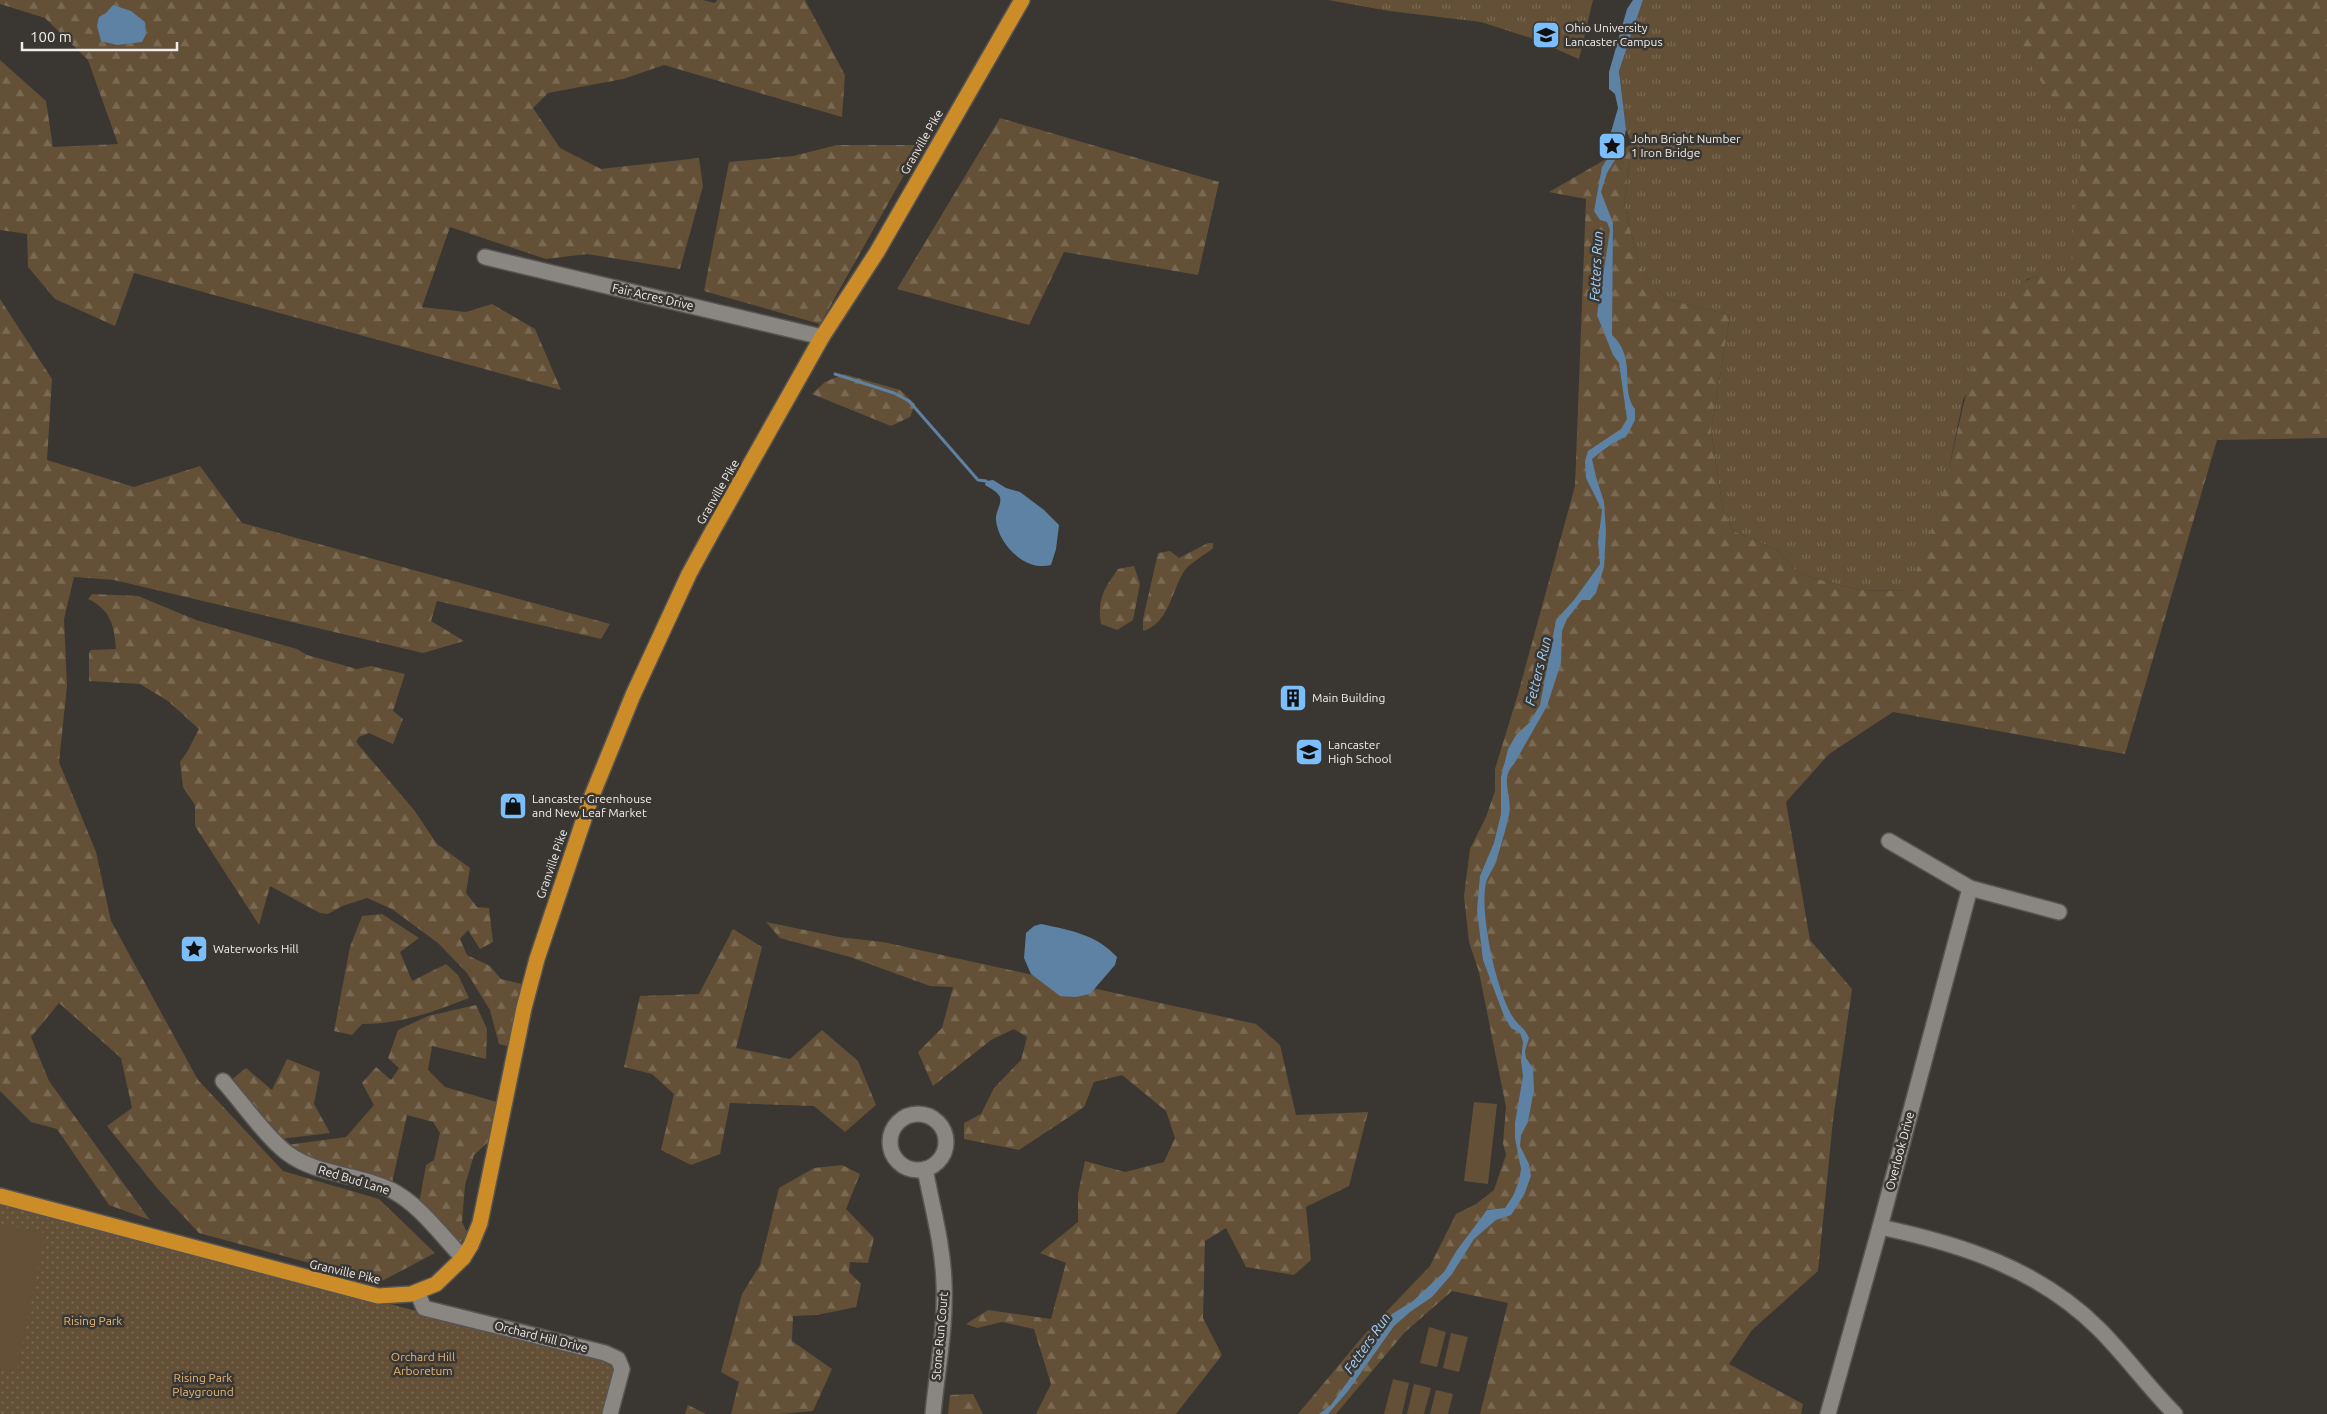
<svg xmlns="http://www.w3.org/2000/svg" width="2327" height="1414" font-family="Ubuntu,sans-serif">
<defs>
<pattern id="grass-tufts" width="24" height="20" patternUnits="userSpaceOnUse" patternTransform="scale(1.25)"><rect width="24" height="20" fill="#635037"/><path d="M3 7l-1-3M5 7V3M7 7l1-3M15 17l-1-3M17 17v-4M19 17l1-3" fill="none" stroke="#7a6a54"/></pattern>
<pattern id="forest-firs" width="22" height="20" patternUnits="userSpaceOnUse" patternTransform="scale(1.25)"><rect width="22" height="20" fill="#635037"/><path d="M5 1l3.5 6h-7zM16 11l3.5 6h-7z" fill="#7a6a54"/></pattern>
<pattern id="park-dots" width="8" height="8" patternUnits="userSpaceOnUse" patternTransform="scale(1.25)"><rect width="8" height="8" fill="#635037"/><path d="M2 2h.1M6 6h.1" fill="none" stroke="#7a6a54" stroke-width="1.8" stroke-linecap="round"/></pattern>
</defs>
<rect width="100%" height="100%" fill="#3a3733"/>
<g fill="url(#grass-tufts)">
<polygon points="1328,0 1593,0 1579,59 1531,38 1481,22 1389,11"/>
<path d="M1643 0H2038L2037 3 2081 124 2083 151 2072 246V265L2066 278C2052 273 2041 275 2027 279L1963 400 1946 483 1923 559 1908 591 1859 590 1806 576 1794 569 1776 549 1733 531 1723 510 1711 431 1730 315 1666 299 1639 266 1624 203 1632 144 1626 129 1619 71Z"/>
</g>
<g fill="url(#forest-firs)">
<polygon points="0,0 703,0 715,3 717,0 805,0 845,75 842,117 664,65 623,79 548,93 533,108 560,148 601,169 699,158 703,186 680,269 587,254 546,259 450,227 422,307 466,312 492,304 535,329 561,390 134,273 115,326 55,299 28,267 27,234 0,230 0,60 46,101 53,147 118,144 88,60 45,18 0,4"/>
<path d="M2038 0H2327V438L2217 440 2125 754 1893 712 1829 754 1786 802 1810 940 1852 989 1833 1120 1818 1271 1752 1330 1729 1364 1803 1404 1801 1414H1480L1508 1303 1452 1291 1405 1332 1336 1414H1298L1364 1335 1430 1266 1456 1214 1476 1204 1494 1190 1506 1155 1503 1143 1506 1107 1479 972 1469 942 1464 896 1470 849 1486 817 1495 791V769L1518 694 1575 486 1586 199 1549 192 1632 144 1624 203 1639 266 1666 299 1730 315 1711 431 1723 510 1733 531 1776 549 1794 569 1806 576 1859 590 1907 591C1924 556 1935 521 1945 484 1956 442 1963 400 1976 358 1979 348 1981 335 1986 325 2001 296 2031 265 2066 277 2073 263 2071 259 2072 244 2075 204 2083 165 2081 124 2064 118 2022 59 2020 41 2017 24 2032 14 2038 0Z"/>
<polygon points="1000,118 1219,182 1198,275 1064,252 1029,325 897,289"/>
<polygon points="837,145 921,145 820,324 704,291 729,162 793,156"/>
<polygon points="0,299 52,379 47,460 134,487 200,466 242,523 610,624 601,639 437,601 431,621 464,641 423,653 114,580 74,577 64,619 67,686 59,762 96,852 111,921 198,1080 283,1171 379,1199 435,1253 380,1282 199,1233 157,1188 107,1126 132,1108 121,1058 59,1003 31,1037 49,1081 150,1220 109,1205 57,1129 31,1122 0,1091"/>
<polygon points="844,374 900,390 915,404 910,417 891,426 812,394 825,382"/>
<path d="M1208 543H1213V548C1205 555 1189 563 1183 573 1171 593 1168 624 1143 631V619L1158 553 1170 551 1179 558Z"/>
<path d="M1134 566 1140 584 1133 620 1117 630 1101 624C1097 599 1104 589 1118 569Z"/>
<path d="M92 594 138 596 196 620 297 649 307 655 357 669 371 666 405 674 393 711 403 719 393 744 369 733 359 737 356 742 414 810 437 844 470 868 466 893 477 907 489 908 493 942 480 949 468 930 460 939 467 955 490 966 501 979 522 984 507 1046 499 1044 490 1010 467 973 438 943 392 909 367 898 342 906 328 914 320 913 270 886 259 925 195 826V805L183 787 180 762 187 752 199 729 168 701 140 684 89 681V653L91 650 116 649C114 625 111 610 88 599Z"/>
<path d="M382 914 419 938 400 952 412 981 446 964 458 975 469 998C432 1012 402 1024 362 1024L352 1035 334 1031 350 947 362 916Z"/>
<polygon points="766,922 839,937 883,942 1256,1024 1280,1045 1296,1115 1368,1112 1349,1186 1306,1207 1311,1260 1294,1275 1246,1267 1226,1228 1205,1241 1203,1318 1222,1355 1176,1414 1036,1414 1051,1384 1034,1329 1002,1322 977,1328 966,1324 988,1310 1051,1319 1066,1263 1040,1253 1078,1222 1078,1194 1085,1161 1125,1172 1164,1162 1175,1138 1166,1111 1122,1075 1094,1082 1084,1107 1019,1150 964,1139 964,1123 981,1114 994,1088 1021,1060 1027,1037 1014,1029 991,1040 933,1086 918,1052 942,1028 953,987 930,986 850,957 780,938"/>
<polygon points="733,929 762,947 736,1048 790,1059 822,1030 858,1061 876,1105 845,1132 814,1106 730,1103 720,1154 691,1165 661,1150 674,1094 652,1074 624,1067 640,996 699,994"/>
<polygon points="476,1005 487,1029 486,1059 432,1046 428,1070 445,1087 497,1102 489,1141 474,1155 465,1185 462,1222 468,1234 457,1247 419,1204 426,1165 434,1160 440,1133 433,1122 407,1115 392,1183 305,1160 287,1145 346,1137 374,1105 362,1083 376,1067 391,1080 399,1068 388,1058 398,1030 428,1016"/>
<polygon points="287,1059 320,1072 314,1104 330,1133 280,1139 230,1081 246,1068 272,1090"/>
<polygon points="842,1165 860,1174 846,1209 874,1238 868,1263 850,1262 849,1272 861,1284 856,1307 817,1315 793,1316 792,1341 832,1369 813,1411 780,1414 731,1414 739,1382 721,1372 742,1294 760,1265 779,1188 814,1168"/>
<polygon points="973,1394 983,1414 948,1414 950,1395"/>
<polygon points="688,1405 706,1414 685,1414"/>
</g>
<polygon fill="url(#park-dots)" points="0,1199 617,1365 603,1414 0,1414"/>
<g fill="#635037">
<polygon points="1474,1102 1497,1104 1488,1184 1464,1181"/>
<polygon points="0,1224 45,1233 17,1372 0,1369"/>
<polygon points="1429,1327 1446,1332 1437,1367 1420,1363"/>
<polygon points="1451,1333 1468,1337 1459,1372 1443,1368"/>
<polygon points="1393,1379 1409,1383 1402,1414 1384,1414"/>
<polygon points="1414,1384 1431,1388 1424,1414 1407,1414"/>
<polygon points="1436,1390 1453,1394 1448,1414 1430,1414"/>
</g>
<g fill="#5e82a3">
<path d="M1633 0H1643L1619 71 1626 129 1622 153 1616 158 1607 173 1601 192 1613 223 1612 335C1638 359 1619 389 1635 409V420L1626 437C1614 441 1602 451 1592 459L1596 477 1604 502 1606 532 1604 567 1596 593 1590 600H1582L1567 619 1562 631 1561 663 1547 706 1514 764C1499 779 1513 796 1509 815 1506 829 1501 844 1497 859 1495 867 1488 875 1486 883 1479 912 1497 997 1515 1020 1521 1028 1524 1027 1529 1038L1525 1051 1526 1058 1533 1068 1534 1089 1528 1122 1521 1135 1520 1146 1529 1164 1531 1176 1524 1195 1511 1215 1496 1220 1474 1239 1452 1274 1432 1297 1410 1312 1394 1326 1348 1391 1328 1414H1319L1331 1405 1366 1356 1375 1331 1392 1314 1413 1301 1444 1272 1457 1250 1487 1210 1505 1208 1513 1196 1519 1181 1521 1169 1515 1138V1123L1523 1076 1521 1061 1523 1042 1520 1033 1511 1028 1504 1016 1483 960 1477 910 1480 876 1494 843 1501 814V777L1508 749 1516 735 1529 723 1540 705 1556 620 1574 600 1600 564 1598 542 1602 510 1586 478 1585 461 1588 451 1621 429 1627 419 1619 363 1613 355 1597 315 1610 230 1607 222 1600 220 1594 211 1602 167 1612 152 1611 132 1618 108 1615 94 1609 89V72L1627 9Z"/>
<polygon points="113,5 131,11 145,22 146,34 142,42 117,45 101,41 97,26 99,17 106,13"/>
<path d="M993 480 1006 488 1020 492 1044 510 1059 525 1056 549 1051 565C1025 572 998 544 996 520 995 512 1002 505 1000 497 998 492 990 488 985 485L986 481Z"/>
<path d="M1041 924C1069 930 1096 934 1117 957L1115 965 1090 994 1076 997 1060 996 1031 974 1024 958 1026 933 1034 926Z"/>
</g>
<polygon fill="#3a3733" points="1627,135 1626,145 1608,152 1608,144"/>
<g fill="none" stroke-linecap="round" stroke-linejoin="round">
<polyline stroke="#5e82a3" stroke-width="3" points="835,374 894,393 909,401 978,480 986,481"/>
<g stroke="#575451" stroke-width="18">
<g id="minor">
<polyline points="485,257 822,337"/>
<polyline points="1889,841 1970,888 2059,912"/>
<path d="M223 1081C242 1102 265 1136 287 1153 318 1176 357 1173 391 1190 419 1204 441 1235 463 1258"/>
<circle cx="918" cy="1142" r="28"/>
<path d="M925 1169C932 1206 943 1245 944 1283 946 1327 937 1371 933 1414"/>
<path d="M1880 1227C1961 1244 2039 1269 2099 1329 2126 1356 2148 1387 2175 1414"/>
<polyline points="417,1292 424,1308 605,1353 618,1359 622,1369 610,1414"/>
<polyline points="1828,1414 1880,1227 1970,888"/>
</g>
</g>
<g stroke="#575451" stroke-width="18">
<polyline id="highway" points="0,1196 378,1296 411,1294 436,1284 463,1258 471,1245 480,1223 524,1008 537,959 591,798 633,695 689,574 712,532 822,337 877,252 1022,0"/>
</g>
<use href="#minor" stroke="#8a8783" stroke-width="15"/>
<use href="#highway" stroke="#cc8d29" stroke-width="15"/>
</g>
<defs>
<g id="university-square" transform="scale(1.4375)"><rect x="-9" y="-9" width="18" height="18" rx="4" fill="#7cbef9" stroke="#3a3733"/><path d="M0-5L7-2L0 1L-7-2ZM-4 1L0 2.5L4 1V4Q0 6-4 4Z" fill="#111"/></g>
<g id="sight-square" transform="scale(1.4375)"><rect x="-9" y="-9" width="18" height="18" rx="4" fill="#7cbef9" stroke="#3a3733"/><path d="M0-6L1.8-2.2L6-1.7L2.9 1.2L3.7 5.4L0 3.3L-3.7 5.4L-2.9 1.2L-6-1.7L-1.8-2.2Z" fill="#111"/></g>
<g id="building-square" transform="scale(1.4375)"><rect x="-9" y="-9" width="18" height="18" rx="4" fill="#7cbef9" stroke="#3a3733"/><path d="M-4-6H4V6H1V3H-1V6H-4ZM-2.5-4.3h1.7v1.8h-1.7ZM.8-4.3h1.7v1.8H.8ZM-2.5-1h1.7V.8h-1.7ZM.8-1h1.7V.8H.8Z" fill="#111"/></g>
<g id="school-square" transform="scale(1.4375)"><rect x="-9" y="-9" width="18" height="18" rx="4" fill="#7cbef9" stroke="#3a3733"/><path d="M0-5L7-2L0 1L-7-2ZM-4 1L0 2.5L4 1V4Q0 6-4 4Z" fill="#111"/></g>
<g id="shop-square" transform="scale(1.4375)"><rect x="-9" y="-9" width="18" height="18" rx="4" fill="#7cbef9" stroke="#3a3733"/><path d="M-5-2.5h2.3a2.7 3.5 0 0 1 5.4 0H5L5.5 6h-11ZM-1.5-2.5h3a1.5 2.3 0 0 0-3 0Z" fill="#111"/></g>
</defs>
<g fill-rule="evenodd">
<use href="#university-square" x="1546" y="35"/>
<use href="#sight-square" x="1612" y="146"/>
<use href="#building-square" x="1293" y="698"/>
<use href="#school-square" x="1309" y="752"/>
<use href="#shop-square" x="513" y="806"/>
<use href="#sight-square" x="194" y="949"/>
</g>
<g text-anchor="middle" stroke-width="5" stroke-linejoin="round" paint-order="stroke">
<g font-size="12" fill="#efedeb" stroke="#3a3733" text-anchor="start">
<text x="1565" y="32">Ohio University<tspan x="1565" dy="14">Lancaster Campus</tspan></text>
<text x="1631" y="143">John Bright Number<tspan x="1631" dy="14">1 Iron Bridge</tspan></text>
<text x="1312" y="702">Main Building</text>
<text x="1328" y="749">Lancaster<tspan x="1328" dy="14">High School</tspan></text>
<text x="532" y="803">Lancaster Greenhouse<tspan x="532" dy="14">and New Leaf Market</tspan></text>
<text x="213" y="953">Waterworks Hill</text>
</g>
<g font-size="12" fill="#efedeb" stroke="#3a3733">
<text transform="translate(922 142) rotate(-60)" y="4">Granville Pike</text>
<text transform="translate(653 297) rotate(13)" y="4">Fair Acres Drive</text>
<text transform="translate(718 492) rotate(-60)" y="4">Granville Pike</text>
<text transform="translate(552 864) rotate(-71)" y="4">Granville Pike</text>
<text transform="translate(1900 1151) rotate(-75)" y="4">Overlook Drive</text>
<text transform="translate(354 1180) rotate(17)" y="4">Red Bud Lane</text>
<text transform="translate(345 1272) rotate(13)" y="4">Granville Pike</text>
<text transform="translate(940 1336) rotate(-85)" y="4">Stone Run Court</text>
<text transform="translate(541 1337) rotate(14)" y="4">Orchard Hill Drive</text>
</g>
<g font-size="12" fill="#e5b679" stroke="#3a3733">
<text x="93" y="1325">Rising Park</text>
<text x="423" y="1361">Orchard Hill<tspan x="423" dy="14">Arboretum</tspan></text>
<text x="203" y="1382">Rising Park<tspan x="203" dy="14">Playground</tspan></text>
</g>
<g font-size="14" font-style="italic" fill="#a4d2fd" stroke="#3a3733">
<text transform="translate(1596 266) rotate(-87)" y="5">Fetters Run</text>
<text transform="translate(1538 671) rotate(-76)" y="5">Fetters Run</text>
<text transform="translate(1367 1343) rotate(-55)" y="5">Fetters Run</text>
</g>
</g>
<path d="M22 42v8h155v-8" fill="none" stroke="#efedeb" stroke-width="2.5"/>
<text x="30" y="42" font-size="15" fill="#efedeb" stroke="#3a3733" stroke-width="4" paint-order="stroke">100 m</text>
</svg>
